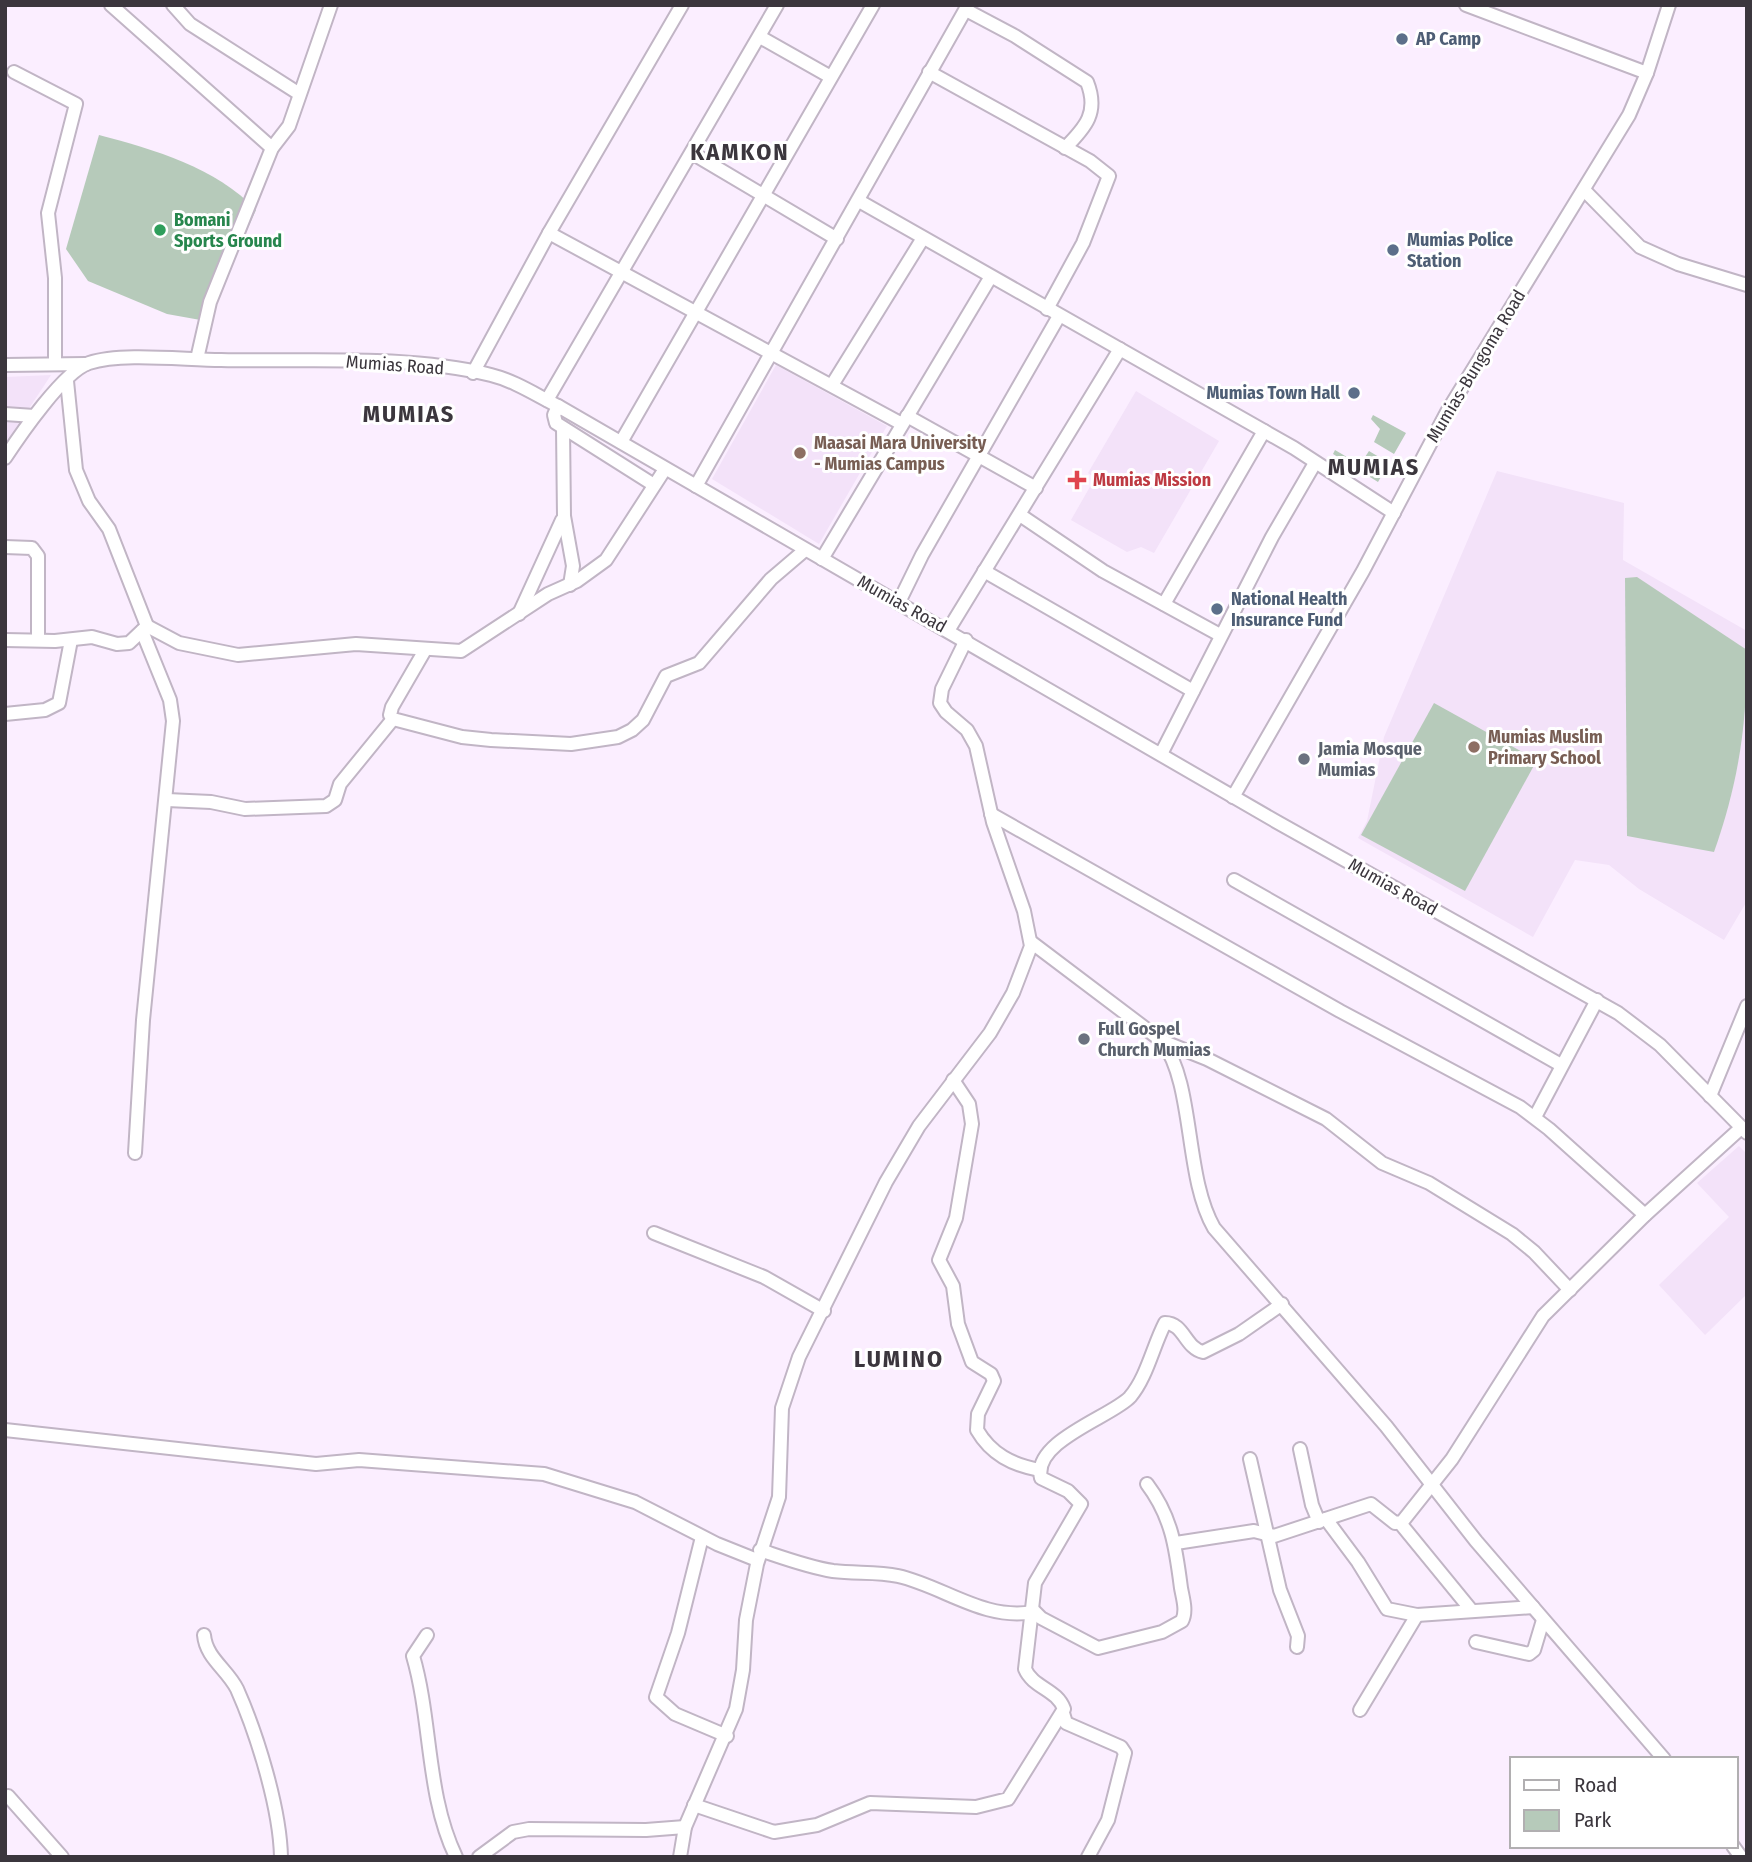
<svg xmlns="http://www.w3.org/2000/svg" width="1752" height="1862" font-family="'Fira Sans Condensed',sans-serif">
<rect width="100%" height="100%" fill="#fbeeff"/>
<g fill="#f3e2f9">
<polygon points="776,365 887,426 819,544 712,479"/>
<polygon points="51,375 5,445 5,377"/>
<polygon points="1136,391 1219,441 1154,553 1141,547 1127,552 1071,520 1095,478 1088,473"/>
<polygon points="1497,471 1624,503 1623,560 1747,631 1747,901 1724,940 1639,889 1609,865 1575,860 1533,937 1358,838 1367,821 1384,737"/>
<polygon points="1739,1146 1747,1154 1747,1294 1705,1335 1659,1285 1729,1217 1697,1183"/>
</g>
<g fill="#b6caba">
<path d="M99 135C153 149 217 168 256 210L206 321 167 314 88 281 66 249Z"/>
<polygon points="1373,415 1406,433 1394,454 1374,442 1380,429 1371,419"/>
<polygon points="1335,450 1352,460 1363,460 1369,451 1389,463 1378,482 1333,454"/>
<path d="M1637 577 1747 650C1747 724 1739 781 1714 852L1627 836 1625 578Z"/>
<polygon points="1434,703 1537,760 1465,891 1361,835"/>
</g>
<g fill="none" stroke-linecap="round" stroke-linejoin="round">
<g stroke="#c1b5c5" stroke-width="16">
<g id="minor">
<polyline points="111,5 272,148"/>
<polyline points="173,5 190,24 298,93"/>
<polyline points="1466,5 1647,73"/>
<path d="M966 10 1015 36 1087 82C1099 112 1086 127 1065 148"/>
<polyline points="760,37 829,76"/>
<polyline points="14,72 76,104 48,213 55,278 55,363"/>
<polyline points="929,72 1090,161 1109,176 1083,243 1047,309"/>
<polyline points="692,153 837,239"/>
<polyline points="1585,191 1640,247 1678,264 1747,285"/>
<polyline points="859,201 1294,448 1394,513"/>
<polyline points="549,233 902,424"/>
<polyline points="197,359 210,302 272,148 289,126 331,5"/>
<polyline points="5,365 86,364"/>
<polyline points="473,373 549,233 682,5"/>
<polyline points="832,385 923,238"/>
<polyline points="547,400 777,5"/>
<polyline points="558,406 554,415 556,423 654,485"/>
<polyline points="5,414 34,416"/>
<polyline points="907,416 1036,488"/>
<polyline points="563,428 564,516 573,566 570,585"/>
<polyline points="621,442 873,5"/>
<path d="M5 458C20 435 64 371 89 363 122 352 185 360 221 360 310 362 403 354 491 375 515 381 536 395 558 406L1277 822 1618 1013 1660 1045 1747 1133"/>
<polyline points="696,486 968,5"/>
<polyline points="1020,515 1103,571 1220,635"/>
<polyline points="5,547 32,548 38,556 38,640"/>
<polyline points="822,559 990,278"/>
<polyline points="984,571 1193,691"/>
<polyline points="899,602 922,555 1059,316"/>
<polyline points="1164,604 1264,431"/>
<polyline points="519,614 562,520"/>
<polyline points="147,626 179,643 238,655 356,644 461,651 548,594 577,581 606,560 665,469"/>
<polyline points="949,629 1120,349"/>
<polyline points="5,640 55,641 92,637 117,644 129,643 147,626 109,529 89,501 76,470 67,381"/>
<polyline points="425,650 392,707 390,715 393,719 462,737 491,740 571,744 618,737 632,730 643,720 666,676 699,663 771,579 805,550"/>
<polyline points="5,714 45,710 59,703 71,640"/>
<polyline points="1161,754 1272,537 1315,463"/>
<polyline points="1233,797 1363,571 1447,412 1629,115 1647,73 1669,5"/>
<polyline points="167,800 211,802 245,809 326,806 335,800 340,784 393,719"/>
<polyline points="991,814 1340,1011 1520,1107 1549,1129 1645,1215"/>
<polyline points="1234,880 1561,1065"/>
<path d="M1031 942 1162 1041C1195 1085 1184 1176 1214 1228L1386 1426 1476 1541 1664 1759"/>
<polyline points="1162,1041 1207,1059 1326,1119 1382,1163 1429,1183 1512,1234 1534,1252 1570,1290"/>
<path d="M953 1080 969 1104 972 1124 956 1218 939 1260 953 1286 958 1324 972 1362 991 1374 994 1381 978 1414 977 1430C991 1454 1012 1465 1040 1470"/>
<polyline points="1710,1096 1747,1006"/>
<polyline points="1535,1117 1597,1000"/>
<polyline points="135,1153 143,1020 173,721 170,700 142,631"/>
<polyline points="654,1233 764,1277 824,1311"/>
<polyline points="5,1430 316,1464 359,1460 544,1474 635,1502 717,1544 757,1560"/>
<polyline points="1300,1449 1312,1505 1319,1522"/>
<polyline points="1250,1459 1280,1590 1298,1636 1297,1647"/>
<polyline points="1326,1519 1358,1562 1387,1609 1417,1615 1533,1607"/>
<polyline points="1400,1523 1472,1611"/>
<polyline points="702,1537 678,1633 656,1697 675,1714 727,1736"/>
<polyline points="1176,1543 1254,1531 1274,1536 1371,1504 1395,1523 1402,1522 1452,1459 1543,1316 1645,1215 1741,1128"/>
<path d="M760 1550C784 1558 808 1567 833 1571 855 1574 877 1571 898 1576 943 1586 984 1621 1033 1612"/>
<path d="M1033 1610 1041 1618 1098 1648 1162 1632 1182 1621C1187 1611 1183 1599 1181 1588 1176 1549 1172 1517 1147 1484"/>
<path d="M204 1635C206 1658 227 1669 237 1689 257 1734 280 1808 281 1857"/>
<path d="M427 1635 413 1656C432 1721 426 1795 456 1857"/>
<polyline points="1476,1642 1529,1654 1534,1650 1543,1620"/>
<polyline points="1360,1710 1417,1615"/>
<polyline points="1063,1713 1066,1723 1121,1747 1125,1753 1108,1820 1088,1857"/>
<polyline points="8,1796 62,1857"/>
<path d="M694 1805 774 1832 817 1825 870 1803 976 1807 1008 1799 1064 1709C1057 1689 1033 1688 1025 1669L1035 1583 1081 1504 1068 1491 1041 1478C1032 1441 1113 1416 1130 1397 1147 1377 1153 1346 1165 1323 1184 1323 1185 1348 1203 1352L1239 1334 1282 1304"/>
<polyline points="1733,1846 1741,1857"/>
<polyline points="479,1857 513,1832 529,1829 646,1830 685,1827"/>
<polyline points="680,1857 685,1827 736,1709 743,1670 746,1620 757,1564 779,1497 782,1408 799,1357 886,1182 919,1126 990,1033 1013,993 1031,946 1024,911 993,822 976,746 967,730 946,712 940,703 942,689 966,640"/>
</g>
</g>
<use href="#minor" stroke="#fff" stroke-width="12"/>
</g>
<g fill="#5c6f8a" stroke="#fff" stroke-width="2.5">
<circle cx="1402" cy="39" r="7"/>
<circle cx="1393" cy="250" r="7"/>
<circle cx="1354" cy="393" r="7"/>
<circle cx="1217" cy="609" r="7"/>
</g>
<circle fill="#2e9e5b" stroke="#fff" stroke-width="2.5" cx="160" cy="230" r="7"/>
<g fill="#8d6e63" stroke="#fff" stroke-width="2.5">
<circle cx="800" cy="453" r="7"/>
<circle cx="1474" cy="747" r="7"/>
</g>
<path fill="#e0444e" stroke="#fff" stroke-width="2.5" d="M1073.5 469.5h7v7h7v7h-7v7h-7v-7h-7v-7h7z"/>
<g fill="#6b7280" stroke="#fff" stroke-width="2.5">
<circle cx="1304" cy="759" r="7"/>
<circle cx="1084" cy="1039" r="7"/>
</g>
<g text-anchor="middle" stroke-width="6" stroke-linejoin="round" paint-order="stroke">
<g font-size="18" font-weight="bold" fill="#4e5e75" stroke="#fff" text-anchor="start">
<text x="1416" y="45">AP Camp</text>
<text x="1407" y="246">Mumias Police<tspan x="1407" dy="21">Station</tspan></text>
<text x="1340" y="399" text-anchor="end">Mumias Town Hall</text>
<text x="1231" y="605">National Health<tspan x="1231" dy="21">Insurance Fund</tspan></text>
</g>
<g font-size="18" font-weight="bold" fill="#27864d" stroke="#fff" text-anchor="start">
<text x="174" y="226">Bomani<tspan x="174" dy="21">Sports Ground</tspan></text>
</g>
<g font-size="18" fill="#3b363d" stroke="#fff">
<text transform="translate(395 365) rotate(4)" y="6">Mumias Road</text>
<text transform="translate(1476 366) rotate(-59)" y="6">Mumias-Bungoma Road</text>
<text transform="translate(902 604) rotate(29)" y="6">Mumias Road</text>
<text transform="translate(1393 887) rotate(29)" y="6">Mumias Road</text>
</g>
<g font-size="18" font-weight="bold" fill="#785e54" stroke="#fff" text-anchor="start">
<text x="814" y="449">Maasai Mara University<tspan x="814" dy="21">- Mumias Campus</tspan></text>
<text x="1488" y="743">Mumias Muslim<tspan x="1488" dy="21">Primary School</tspan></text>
</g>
<g font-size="18" font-weight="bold" fill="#be3a42" stroke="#fff" text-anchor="start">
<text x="1093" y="486">Mumias Mission</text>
</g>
<g font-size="18" font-weight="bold" fill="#5b616d" stroke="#fff" text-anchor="start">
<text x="1318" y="755">Jamia Mosque<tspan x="1318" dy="21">Mumias</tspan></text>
<text x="1098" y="1035">Full Gospel<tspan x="1098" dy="21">Church Mumias</tspan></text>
</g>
<g font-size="24" font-weight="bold" letter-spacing="2" fill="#3b363d" stroke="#fff">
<text x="740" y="160">KAMKON</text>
<text x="409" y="422">MUMIAS</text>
<text x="1374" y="475">MUMIAS</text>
<text x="899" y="1367">LUMINO</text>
</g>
</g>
<rect width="1752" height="1862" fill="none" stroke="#3b363d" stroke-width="14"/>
<rect x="1510" y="1757" width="228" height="91" fill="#ffffff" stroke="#b1afb1" stroke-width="2"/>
<rect x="1524" y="1780" width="35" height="10" fill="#ffffff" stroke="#b1afb1" stroke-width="2"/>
<text x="1574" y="1792" font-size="21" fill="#3b363d">Road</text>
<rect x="1524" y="1810" width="35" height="21" fill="#b6caba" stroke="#b1afb1" stroke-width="2"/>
<text x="1574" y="1827" font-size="21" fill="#3b363d">Park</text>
</svg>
